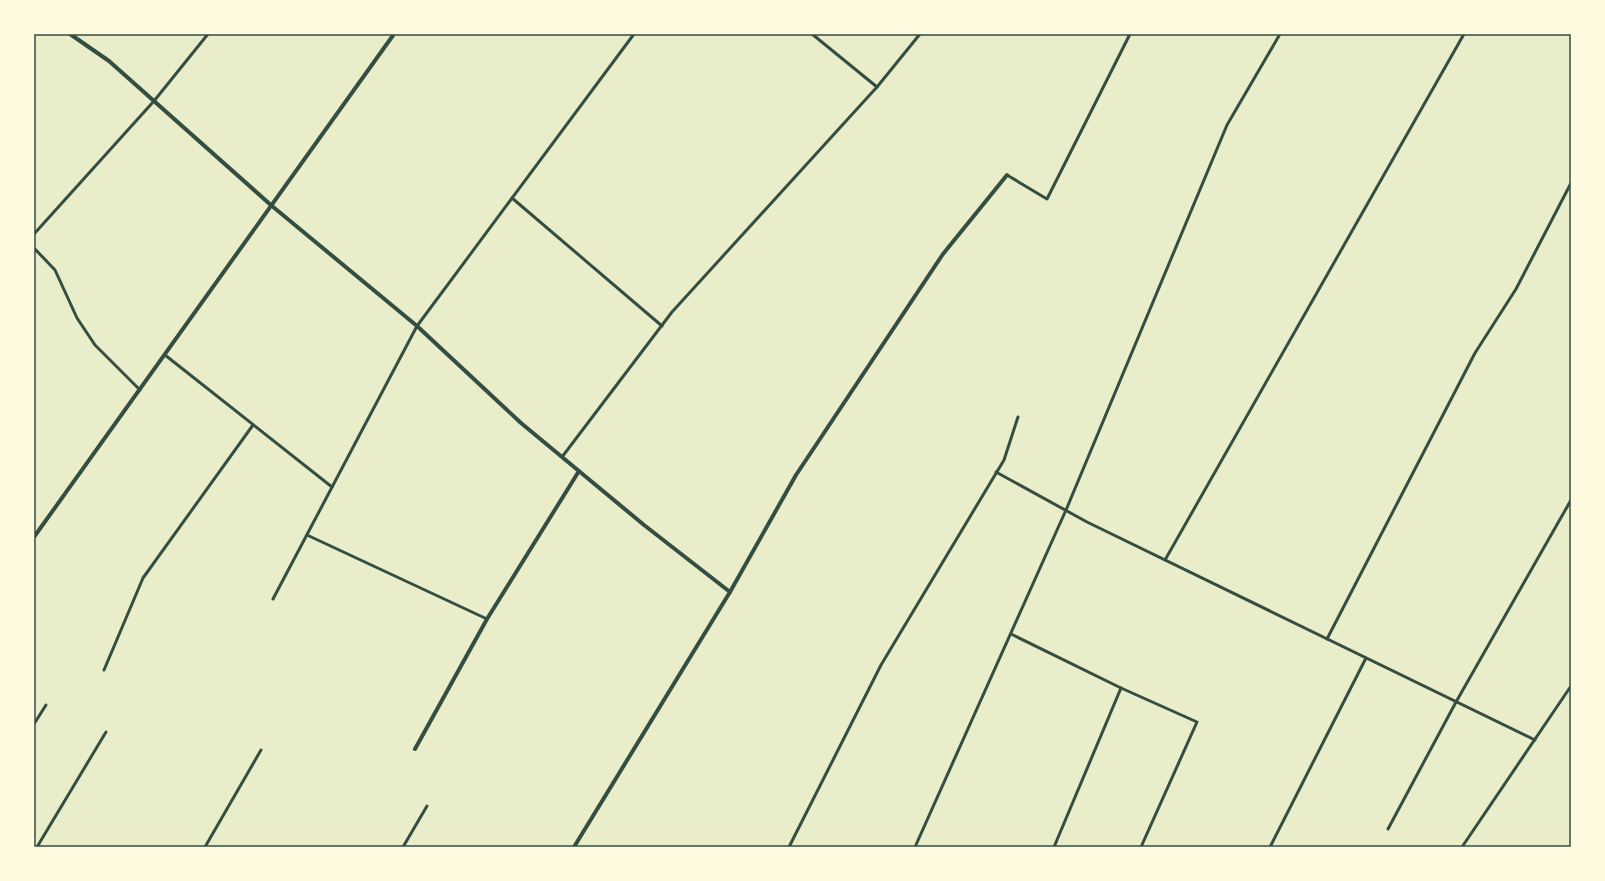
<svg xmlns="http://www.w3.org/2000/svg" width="1605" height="881" font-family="'DM Sans',sans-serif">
<rect width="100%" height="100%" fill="#e9edc9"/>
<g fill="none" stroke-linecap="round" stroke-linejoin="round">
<g stroke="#344e41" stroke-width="3">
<polyline points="812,34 877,87"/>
<polyline points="1007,175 1047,199 1130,34"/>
<polyline points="512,198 662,326"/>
<polyline points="34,234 154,101 208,34"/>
<polyline points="34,248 55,270 77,318 95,345 140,390"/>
<polyline points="165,355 332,487"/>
<polyline points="562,457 672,312 877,87 920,34"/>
<polyline points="996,472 1087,522 1535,740"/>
<polyline points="307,535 487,619"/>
<polyline points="1165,560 1464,34"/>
<polyline points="273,599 417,326 634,34"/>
<polyline points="1011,634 1121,688 1197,722 1141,847"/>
<polyline points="1327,639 1475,353 1516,289 1571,183"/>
<polyline points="104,670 143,578 253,425"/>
<polyline points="34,724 46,705"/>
<polyline points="1388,829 1456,702 1571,500"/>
<polyline points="37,847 106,732"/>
<polyline points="205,847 261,750"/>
<polyline points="403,847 427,806"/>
<polyline points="789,847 881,665 1004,460 1018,417"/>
<polyline points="915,847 1066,510 1227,125 1280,34"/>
<polyline points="1054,847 1121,688"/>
<polyline points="1270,847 1366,658"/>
<polyline points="1462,847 1571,686"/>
</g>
<g stroke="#344e41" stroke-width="4">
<polyline points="70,34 109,61 272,206 417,326 521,423 644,525 730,592"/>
<polyline points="34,537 394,34"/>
<polyline points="415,749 487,619 579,471"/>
<polyline points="574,847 730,592 796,475 943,254 1007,175"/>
</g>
</g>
<rect width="1605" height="881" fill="none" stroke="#fefae0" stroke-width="70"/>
<rect x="35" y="35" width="1535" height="811" fill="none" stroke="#344e41" stroke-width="1.5"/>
</svg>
